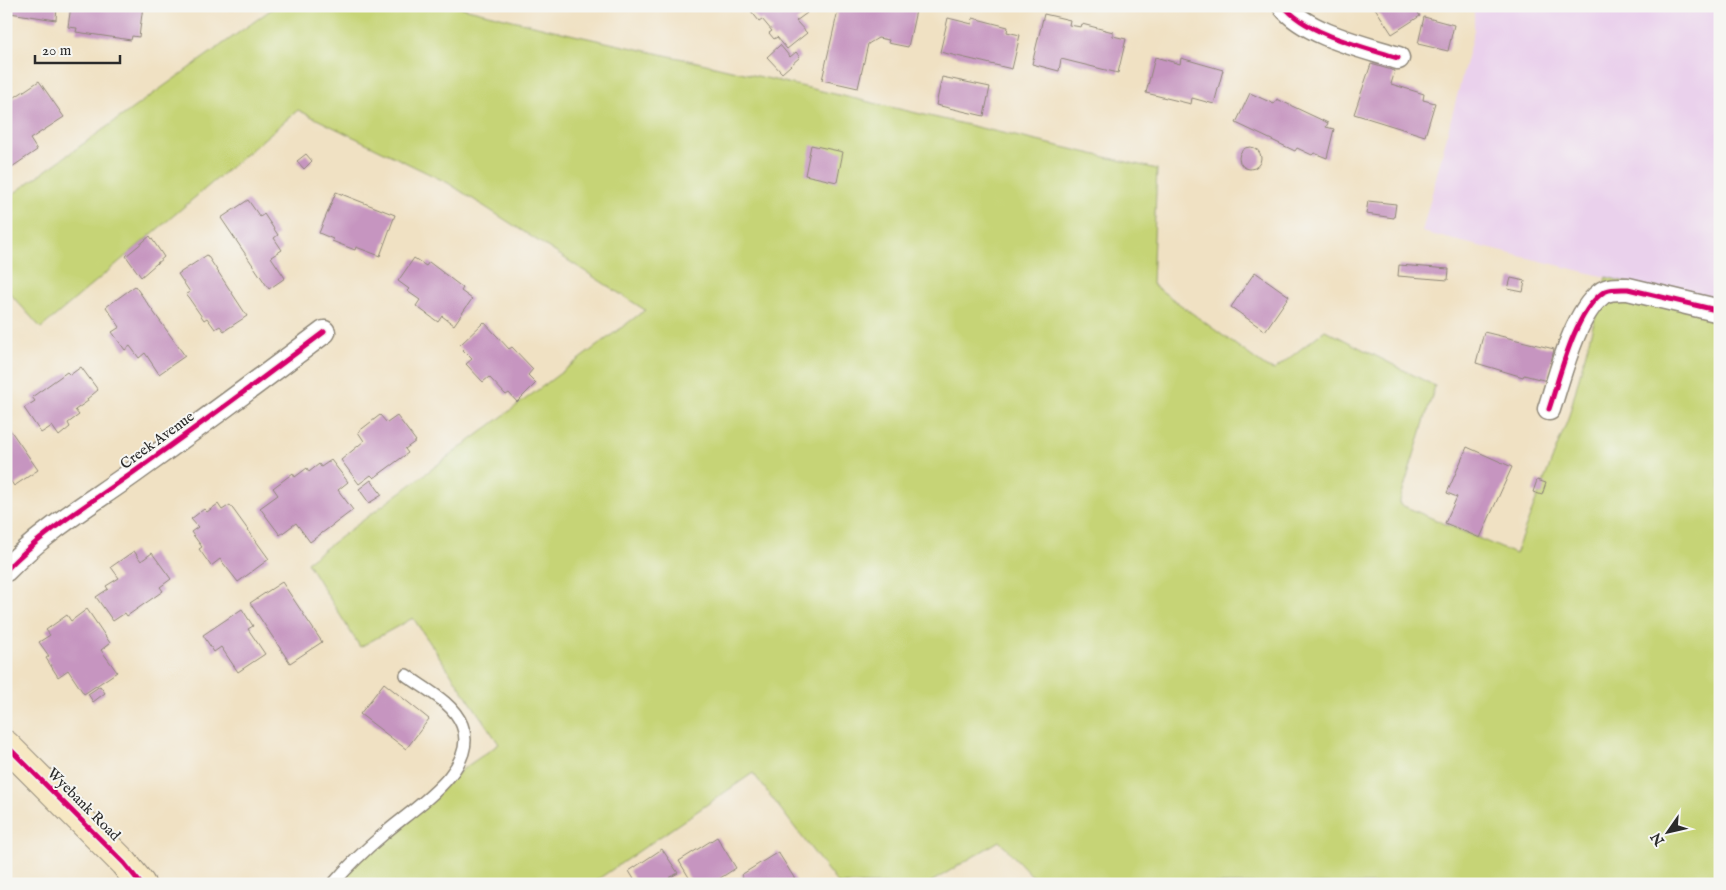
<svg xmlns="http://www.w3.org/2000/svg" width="1726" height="890" font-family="'IM FELL English',serif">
<rect width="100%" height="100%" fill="#f6f6f2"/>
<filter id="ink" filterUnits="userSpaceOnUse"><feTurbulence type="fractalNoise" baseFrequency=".02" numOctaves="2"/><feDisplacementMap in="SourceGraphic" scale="10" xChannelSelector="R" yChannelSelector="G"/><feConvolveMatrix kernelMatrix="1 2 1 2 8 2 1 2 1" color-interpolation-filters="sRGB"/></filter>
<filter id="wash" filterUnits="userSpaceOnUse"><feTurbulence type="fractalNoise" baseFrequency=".0096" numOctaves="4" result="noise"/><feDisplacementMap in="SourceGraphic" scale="20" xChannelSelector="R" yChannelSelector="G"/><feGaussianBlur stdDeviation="1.12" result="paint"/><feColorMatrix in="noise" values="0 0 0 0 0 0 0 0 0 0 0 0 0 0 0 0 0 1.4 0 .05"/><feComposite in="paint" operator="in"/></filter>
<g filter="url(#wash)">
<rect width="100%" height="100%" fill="#f0e1c3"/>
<polygon fill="#ead1ec" points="1474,6 1720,6 1720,307 1691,298 1422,232 1474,30"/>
<polygon fill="#c6d476" stroke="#788050" points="276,6 455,6 574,35 697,62 1157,169 1152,284 1266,367 1274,370 1325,330 1435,386 1399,504 1515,554 1568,419 1606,277 1720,307 1720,884 1040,884 999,841 928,884 838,884 753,773 591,884 339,884 361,856 463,769 499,744 413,618 360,647 307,562 645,310 448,183 298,110 41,328 6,289 6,199"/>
<g id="blocks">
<g fill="#c695c0">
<polygon points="11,6 57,6 56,20 10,13"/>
<polygon points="71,6 143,6 139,37 132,36 131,40 76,32 77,28 68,27"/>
<polygon points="747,6 801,6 807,13 796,21 807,33 787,49 777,37 774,39 769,33 772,31 762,19 759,21"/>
<polygon points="839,6 917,6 908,47 888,43 889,40 878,38 868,44 858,88 822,80"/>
<polygon points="1377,6 1424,6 1417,11 1420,16 1392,34 1375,8"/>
<polygon points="1044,14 1070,20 1069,25 1081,27 1082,24 1113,32 1113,36 1126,39 1118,73 1061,59 1059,71 1032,64"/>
<polygon points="1424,17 1454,25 1448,51 1418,44"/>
<polygon points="948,18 972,24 973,18 1008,27 1007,32 1020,35 1012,69 940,52"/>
<polygon points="780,45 790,57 796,52 800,57 782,73 767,57"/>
<polygon points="1155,57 1180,64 1181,58 1223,70 1214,104 1192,98 1191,104 1146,93"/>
<polygon points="1371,64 1395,71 1391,84 1424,94 1423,100 1435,103 1425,136 1354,114"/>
<polygon points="942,77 990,87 984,116 936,105"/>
<polygon points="39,81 64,117 30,139 37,150 6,171 6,103"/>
<polygon points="1250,93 1274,104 1277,99 1328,123 1326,127 1334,129 1327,158 1314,153 1312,155 1297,148 1295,151 1236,123"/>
<polygon points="811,145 843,152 837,182 805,175"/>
<circle cx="1250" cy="158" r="11"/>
<polygon points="306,154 312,161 304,169 297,161"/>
<polygon points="336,192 395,215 380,256 356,247 355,250 332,241 333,239 319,233"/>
<polygon points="248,200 260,217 264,214 278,235 274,238 282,250 271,257 285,278 269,289 221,218"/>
<polygon points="1368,201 1396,204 1394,218 1366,214"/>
<polygon points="150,236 164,257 141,277 126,256"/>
<polygon points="207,255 247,316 224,331 220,326 215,329 207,318 204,320 186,294 190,292 178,274"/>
<polygon points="414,258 426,266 429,262 463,288 461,291 472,299 454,325 442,316 438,322 416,306 420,300 407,291 409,289 398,281"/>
<polygon points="1399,265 1449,269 1448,280 1398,276"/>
<polygon points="1255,272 1289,296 1265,331 1231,307"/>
<polygon points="1511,278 1525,281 1523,292 1508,289"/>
<polygon points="135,286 185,356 159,374 145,353 139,358 130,346 125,350 112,332 120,327 106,307"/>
<polygon points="484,322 509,349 512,347 533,369 528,375 536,383 517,402 509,393 506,395 489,377 483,382 466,364 472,359 459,346"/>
<polygon points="1484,332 1554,349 1547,381 1524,375 1523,377 1476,363"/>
<polygon points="81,367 98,390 87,399 88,401 75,410 79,415 68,423 70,427 59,436 52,426 41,433 24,408 35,401 32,397 67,372 70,375"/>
<polygon points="380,415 387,423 397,416 416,441 405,449 408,453 374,478 371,475 359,484 341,460 364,441 358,432"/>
<polygon points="6,424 38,470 14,486 6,474"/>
<polygon points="1467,447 1512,467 1480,538 1445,523 1457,497 1447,493"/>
<polygon points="331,460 348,482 338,490 353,510 310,542 296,523 280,535 260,508 278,495 273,488 293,473 295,477 307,468 309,472 319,464 321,467"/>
<polygon points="371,480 382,495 369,503 359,489"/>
<polygon points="1537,480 1546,483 1542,495 1533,492"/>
<polygon points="218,504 222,510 230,505 269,559 238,582 220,559 211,566 199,549 202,547 191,532 198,527 191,519 204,509 207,512"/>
<polygon points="134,551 141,561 152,553 171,579 160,587 163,591 127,616 125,613 113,621 96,597 108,589 106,586 119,578 111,567"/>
<polygon points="282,582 322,642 290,663 250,603"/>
<polygon points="87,609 110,643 101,650 117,672 84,694 68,670 58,677 46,658 49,656 39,642 50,635 46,630 67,615 71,621"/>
<polygon points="242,609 253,626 248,629 265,654 238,672 221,647 214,652 203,635"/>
<polygon points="384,683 429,719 406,749 360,714"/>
<polygon points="100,686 105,693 93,702 88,694"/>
<polygon points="717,837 736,868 711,884 693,884 679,861"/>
<polygon points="662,849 678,873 669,878 673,884 637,884 629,871"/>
<polygon points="778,852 798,884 747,884 741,875"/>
</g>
</g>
</g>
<g filter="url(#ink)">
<use href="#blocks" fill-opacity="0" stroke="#8e8677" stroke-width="1"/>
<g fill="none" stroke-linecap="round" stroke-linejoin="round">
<g stroke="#8e8677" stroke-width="14">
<path id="lane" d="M333 884C349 865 366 849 385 833 412 809 480 769 462 725 453 702 425 689 406 675"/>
</g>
<g stroke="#8e8677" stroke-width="25">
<g id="street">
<path d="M1284 6C1306 34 1364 47 1398 58"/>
<path d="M1549 409C1560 376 1574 315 1601 294 1608 288 1619 289 1628 289L1720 311"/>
<path d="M6 570C44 530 94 501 138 469 201 424 263 378 324 332"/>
</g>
</g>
<g stroke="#8e8677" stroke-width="30">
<polyline id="secondary" points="6,745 124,863 141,884"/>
</g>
<use href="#lane" stroke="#fff" stroke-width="11"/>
<use href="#street" stroke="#fff" stroke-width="22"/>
<use href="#secondary" stroke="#f7e8c3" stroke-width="28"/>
<g stroke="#f6f6f2" stroke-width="8">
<g id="cycleway">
<path d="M1284 6C1306 34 1364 47 1398 58"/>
<path d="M1549 409C1560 376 1574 315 1601 294 1608 288 1619 289 1628 289L1720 311"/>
<path d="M6 570C44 530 94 501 138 469 201 424 263 378 324 332"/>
<polyline points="6,745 124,863 141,884"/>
</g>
</g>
<use href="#cycleway" stroke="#d6006c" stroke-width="5"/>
</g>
</g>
<g text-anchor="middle" stroke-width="4" stroke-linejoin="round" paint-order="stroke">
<g font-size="15" fill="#2b2b2b" stroke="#f6f6f2">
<text transform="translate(157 440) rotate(-36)" y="5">Creek Avenue</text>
<text transform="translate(84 804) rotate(45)" y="5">Wyebank Road</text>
</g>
</g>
<rect width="1726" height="890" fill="none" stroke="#f6f6f2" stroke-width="25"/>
<g transform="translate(1668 832) rotate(236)" stroke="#f6f6f2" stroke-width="4" paint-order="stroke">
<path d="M0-4L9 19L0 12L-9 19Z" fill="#2b2b2b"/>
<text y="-8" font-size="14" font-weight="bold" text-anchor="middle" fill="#2b2b2b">N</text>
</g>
<path d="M35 55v8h85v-8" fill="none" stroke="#2b2b2b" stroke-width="2.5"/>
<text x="42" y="55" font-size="15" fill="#2b2b2b" stroke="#f6f6f2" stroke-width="4" paint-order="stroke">20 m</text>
</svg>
